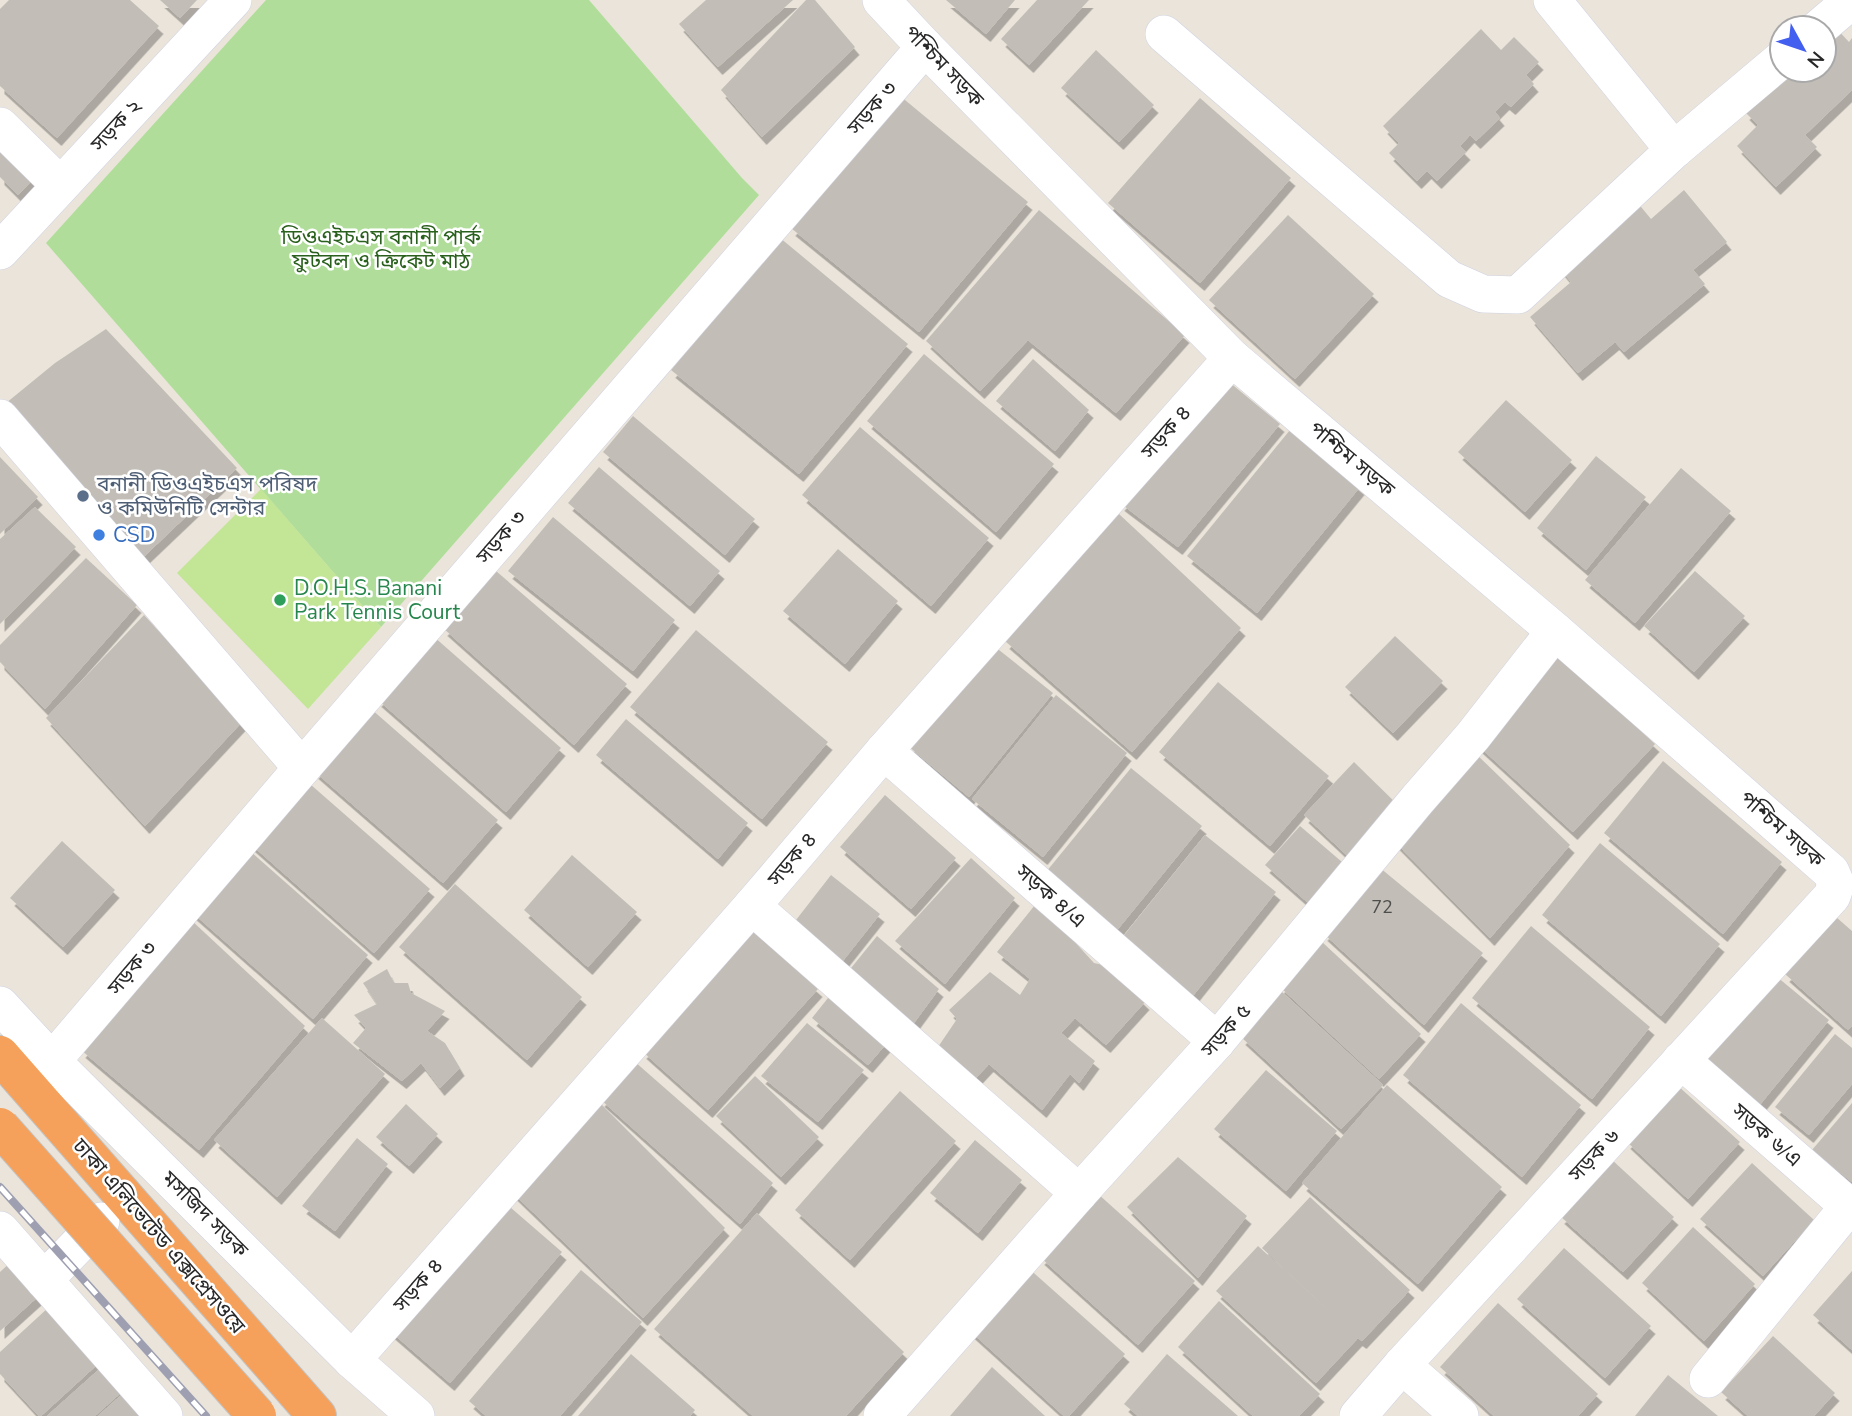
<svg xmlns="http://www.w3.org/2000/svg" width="1852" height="1416" font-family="'Nunito Sans','Noto Sans Bengali',sans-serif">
<defs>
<filter id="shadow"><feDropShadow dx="4.5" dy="8" stdDeviation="0" flood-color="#0004"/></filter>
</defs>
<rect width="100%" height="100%" fill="#eae4db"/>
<polygon fill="#b0de9a" points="266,0 589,0 742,178 759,195 381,627 46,243"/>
<polygon fill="#c2e596" points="261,489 381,627 308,709 177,573"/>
<g fill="#c2beb7" filter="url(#shadow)">
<polygon points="9,0 130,0 159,26 57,138 0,86 0,9"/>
<polygon points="160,0 197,0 180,18"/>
<polygon points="706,0 793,0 718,67 679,24"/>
<polygon points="806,0 815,0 855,47 762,137 721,90"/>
<polygon points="946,0 1015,0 986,34"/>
<polygon points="1037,0 1089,0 1029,65 1001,39"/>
<polygon points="1835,27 1849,42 1852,38 1852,90 1805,135 1817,147 1776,187 1737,146 1758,125 1745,112 1790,70 1824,70 1824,38"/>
<polygon points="1481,29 1501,50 1514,37 1539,62 1526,75 1534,84 1511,107 1505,102 1495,112 1500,118 1476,141 1470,135 1460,146 1466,152 1437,181 1427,171 1417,181 1389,153 1399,143 1383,126"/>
<polygon points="1096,50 1154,105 1119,142 1061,88"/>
<polygon points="899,95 1028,202 919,332 791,228"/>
<polygon points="1200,98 1291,178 1200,283 1108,203"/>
<polygon points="0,135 39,173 18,195 0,177"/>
<polygon points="1684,190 1727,242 1693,270 1705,284 1624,352 1615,342 1578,373 1530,317 1571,282 1559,267 1637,202 1651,219"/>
<polygon points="1039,210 1185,335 1116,413 1028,340 980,391 926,341"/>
<polygon points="1288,215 1374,294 1295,379 1209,300"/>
<polygon points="779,237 908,344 799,474 671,370"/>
<polygon points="106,329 237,468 132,568 0,408 55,363"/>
<polygon points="924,354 1054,464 996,532 867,421"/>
<polygon points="1033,359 1089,410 1055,451 996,401"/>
<polygon points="1223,377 1280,424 1178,547 1120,503"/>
<polygon points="1506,400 1572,460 1525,512 1458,452"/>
<polygon points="633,416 755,519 725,555 603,452"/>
<polygon points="860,427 989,538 931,606 802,495"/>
<polygon points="1290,430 1360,487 1257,613 1187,556"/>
<polygon points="1596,456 1646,497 1586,570 1537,528"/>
<polygon points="0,457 38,497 0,534"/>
<polygon points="599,467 720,571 690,606 568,503"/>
<polygon points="1681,468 1731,511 1635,623 1585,580"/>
<polygon points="35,507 76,547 0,624 0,539"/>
<polygon points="1119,514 1241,628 1132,752 1005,641"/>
<polygon points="553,517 675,620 633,671 508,571"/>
<polygon points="838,549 898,601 845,664 783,611"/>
<polygon points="86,558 137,605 45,709 0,662 0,645"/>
<polygon points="496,571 627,684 574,745 443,628"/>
<polygon points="1695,571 1745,616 1694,672 1644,626"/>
<polygon points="144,615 242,722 145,826 46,718"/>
<polygon points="696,630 828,742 762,819 630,707"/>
<polygon points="433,636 561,748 506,812 377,699"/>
<polygon points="1395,636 1443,681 1393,733 1345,687"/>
<polygon points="994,646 1053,693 969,797 908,746"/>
<polygon points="1554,651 1655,744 1573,832 1472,740"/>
<polygon points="1218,682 1329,776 1270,846 1159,752"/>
<polygon points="1056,695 1127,753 1043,857 972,799"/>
<polygon points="370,708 498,820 443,883 314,771"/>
<polygon points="626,719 748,823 718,859 596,755"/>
<polygon points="1471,749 1570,845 1490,938 1394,841"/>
<polygon points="1663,761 1782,862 1723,934 1604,833"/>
<polygon points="1354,762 1402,809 1352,860 1304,815"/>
<polygon points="1131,768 1202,826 1118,929 1046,872"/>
<polygon points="302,777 430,889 374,953 246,840"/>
<polygon points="885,795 956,858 911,909 840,847"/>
<polygon points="1300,826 1349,868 1314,908 1265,865"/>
<polygon points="1205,835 1276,892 1192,997 1121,939"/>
<polygon points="62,841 115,890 63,947 10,898"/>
<polygon points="241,843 368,955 313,1019 185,906"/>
<polygon points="1600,843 1720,944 1661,1016 1542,915"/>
<polygon points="572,855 637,912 588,967 524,910"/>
<polygon points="971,858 1015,898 945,984 895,941"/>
<polygon points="1379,867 1483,953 1424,1025 1323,933"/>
<polygon points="831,875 880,914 838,967 789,929"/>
<polygon points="455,884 582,997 527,1060 399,947"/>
<polygon points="1035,905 1061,927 1094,963 1108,966 1145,1002 1106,1045 1075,1018 1061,1033 1095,1061 1079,1083 1070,1074 1042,1110 989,1064 975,1079 938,1047 957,1019 949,1010 990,972 1020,995 1030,979 997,952"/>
<polygon points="1836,917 1852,931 1852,1026 1848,1030 1785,974"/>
<polygon points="190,919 305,1026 199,1150 81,1050"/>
<polygon points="1531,926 1650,1027 1592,1099 1472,998"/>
<polygon points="750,929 818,989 708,1110 642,1051"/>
<polygon points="877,936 939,989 911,1027 847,973"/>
<polygon points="1321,941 1421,1034 1379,1079 1279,986"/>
<polygon points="387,969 394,983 408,983 411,993 445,1011 427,1031 445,1043 460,1068 440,1088 421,1063 402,1081 353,1043 366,1028 354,1015 377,1004 363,983"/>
<polygon points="1776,976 1829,1020 1754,1112 1701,1067"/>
<polygon points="836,988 893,1036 868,1065 812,1018"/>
<polygon points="1282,992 1383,1085 1341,1129 1241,1037"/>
<polygon points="1461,1003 1581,1105 1522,1177 1403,1075"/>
<polygon points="322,1018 385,1074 277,1197 214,1140"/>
<polygon points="807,1023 864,1070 818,1122 761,1076"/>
<polygon points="1835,1034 1852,1048 1852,1084 1809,1135 1775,1107"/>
<polygon points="634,1061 773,1183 740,1224 600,1099"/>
<polygon points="1266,1070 1337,1131 1286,1191 1214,1129"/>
<polygon points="755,1076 819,1137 781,1177 716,1116"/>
<polygon points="1387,1085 1502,1187 1418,1284 1302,1183"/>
<polygon points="1677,1085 1740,1142 1688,1199 1626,1141"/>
<polygon points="900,1091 956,1141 850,1260 795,1210"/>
<polygon points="597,1100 725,1228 643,1318 511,1191"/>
<polygon points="1852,1103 1852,1182 1812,1150"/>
<polygon points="406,1104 438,1134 409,1166 376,1137"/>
<polygon points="357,1138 388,1164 335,1231 302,1206"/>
<polygon points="975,1140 1022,1180 978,1233 930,1193"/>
<polygon points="1178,1157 1247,1216 1198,1278 1127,1207"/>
<polygon points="1611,1159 1674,1217 1623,1272 1560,1216"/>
<polygon points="1752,1163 1814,1220 1763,1276 1700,1219"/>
<polygon points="1097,1193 1195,1281 1138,1345 1040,1257"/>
<polygon points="1310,1197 1410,1290 1362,1341 1358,1338 1316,1383 1216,1291 1258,1246 1340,1321 1262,1248"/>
<polygon points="503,1201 562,1252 450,1383 390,1331"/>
<polygon points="757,1213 904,1352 846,1416 753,1416 654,1329"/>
<polygon points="1693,1227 1755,1284 1704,1341 1642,1283"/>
<polygon points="1564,1248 1651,1326 1605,1378 1517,1299"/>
<polygon points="12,1261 42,1293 0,1331 0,1272"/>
<polygon points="1026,1266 1125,1354 1069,1416 1064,1416 969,1330"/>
<polygon points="581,1270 642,1322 560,1416 486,1416 469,1401"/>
<polygon points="1852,1271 1852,1350 1813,1315"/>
<polygon points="1219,1301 1320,1394 1299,1416 1253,1416 1178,1347"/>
<polygon points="1498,1303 1598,1394 1578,1416 1494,1416 1440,1367"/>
<polygon points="49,1307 99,1363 41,1416 39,1416 0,1374 0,1352"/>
<polygon points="1773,1336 1835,1393 1814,1416 1748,1416 1721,1392"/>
<polygon points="631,1354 695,1410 690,1416 578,1416"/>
<polygon points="1167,1354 1238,1416 1138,1416 1124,1404"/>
<polygon points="104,1365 125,1389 95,1416 47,1416"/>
<polygon points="992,1367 1045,1416 950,1416"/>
<polygon points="1668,1375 1718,1416 1635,1416"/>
<polygon points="128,1389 142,1416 98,1416"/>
</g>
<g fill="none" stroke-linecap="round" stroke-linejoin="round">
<g stroke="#d0d3e1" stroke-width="38">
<g id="minor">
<polyline points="881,0 925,47 1232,358 1555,631 1831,872 1836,884 1832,896 1402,1365 1358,1416"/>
<polyline points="1552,0 1674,150"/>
<polyline points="1819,28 1852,0"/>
<polyline points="1164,34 1449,279 1483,294 1518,295 1674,150 1782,59"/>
<polyline points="0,126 60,185"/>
<polyline points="0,251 233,0"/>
<polyline points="0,418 302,768"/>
<polyline points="884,751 1217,1041"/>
<polyline points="752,906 1079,1193"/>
<polyline points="0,1005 52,1061 352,1360 416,1416"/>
<polyline points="1681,1060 1852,1209"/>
<polyline points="52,1061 302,768 925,47"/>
<polyline points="0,1230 164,1416"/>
<polyline points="44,1280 101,1221"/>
<polyline points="352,1360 752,906 884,751 1232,358"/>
<polyline points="1402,1365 1460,1416"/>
<polyline points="1708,1379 1849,1206"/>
<polyline points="882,1416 1079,1193 1217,1041 1418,799 1473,736 1555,631"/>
</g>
</g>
<g stroke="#c3c3c3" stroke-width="40">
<polyline id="motorway" points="0,1055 317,1416"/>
</g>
<use href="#minor" stroke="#fff" stroke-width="37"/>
<use href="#motorway" stroke="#f5a15b" stroke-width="38"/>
<polyline stroke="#9ea0b2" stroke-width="2" points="0,1137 252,1416"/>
<g stroke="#9ea0b2" stroke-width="8">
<polyline id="rail" points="0,1187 206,1416"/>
</g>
<use href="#rail" stroke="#fff" stroke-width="5" stroke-dasharray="16" stroke-linecap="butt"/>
<g stroke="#c3c3c3" stroke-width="40" stroke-linecap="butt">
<polyline id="motorway-bridge" points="0,1127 257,1416"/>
</g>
<use href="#motorway-bridge" stroke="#f5a15b" stroke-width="38"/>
</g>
<circle fill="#5c6f8a" stroke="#fff" stroke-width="2.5" cx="83" cy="496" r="7"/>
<circle fill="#3f7fe0" stroke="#fff" stroke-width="2.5" cx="99" cy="535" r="7"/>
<circle fill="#2e9e5b" stroke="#fff" stroke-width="2.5" cx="280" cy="600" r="7"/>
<g text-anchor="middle" stroke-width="5" stroke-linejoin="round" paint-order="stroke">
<g font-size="18" fill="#4e4e4c">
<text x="1382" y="913">72</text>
</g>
<g font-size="21" fill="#282828" stroke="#fff">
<text transform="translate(944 66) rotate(46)" y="7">পশ্চিম সড়ক</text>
<text transform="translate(872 108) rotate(-49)" y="7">সড়ক ৩</text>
<text transform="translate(116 125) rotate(-47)" y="7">সড়ক ২</text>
<text transform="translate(1166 432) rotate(-49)" y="7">সড়ক ৪</text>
<text transform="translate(1352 459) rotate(40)" y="7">পশ্চিম সড়ক</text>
<text transform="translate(501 537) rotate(-49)" y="7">সড়ক ৩</text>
<text transform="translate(1782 829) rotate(41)" y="7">পশ্চিম সড়ক</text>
<text transform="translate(792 859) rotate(-50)" y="7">সড়ক ৪</text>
<text transform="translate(1051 896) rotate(41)" y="7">সড়ক ৪/এ</text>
<text transform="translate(132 968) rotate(-50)" y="7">সড়ক ৩</text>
<text transform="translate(1226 1030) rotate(-49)" y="7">সড়ক ৫</text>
<text transform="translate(1767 1135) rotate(41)" y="7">সড়ক ৬/এ</text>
<text transform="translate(1594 1155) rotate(-47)" y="7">সড়ক ৬</text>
<text transform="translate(205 1214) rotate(45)" y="7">মসজিদ সড়ক</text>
<text transform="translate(159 1236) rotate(49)" y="7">ঢাকা এলিভেটেড এক্সপ্রেসওয়ে</text>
<text transform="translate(418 1285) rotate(-49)" y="7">সড়ক ৪</text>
</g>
<g font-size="21" fill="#2a601d" stroke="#fff">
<text x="381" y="244">ডিওএইচএস বনানী পার্ক<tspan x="381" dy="24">ফুটবল ও ক্রিকেট মাঠ</tspan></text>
</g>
<g font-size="21" fill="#4e5e75" stroke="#fff" text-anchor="start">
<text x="97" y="491">বনানী ডিওএইচএস পরিষদ<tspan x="97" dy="24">ও কমিউনিটি সেন্টার</tspan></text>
</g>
<g font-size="21" fill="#366cbe" stroke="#fff" text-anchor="start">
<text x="113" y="542">CSD</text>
</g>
<g font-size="21" fill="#27864d" stroke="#fff" text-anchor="start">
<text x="294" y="595">D.O.H.S. Banani<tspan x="294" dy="24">Park Tennis Court</tspan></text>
</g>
</g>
<g transform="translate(1803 49) rotate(130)"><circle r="33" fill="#ffffff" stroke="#a9a9a9" stroke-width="2"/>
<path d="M0-5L12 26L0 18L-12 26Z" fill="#435fef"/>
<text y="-10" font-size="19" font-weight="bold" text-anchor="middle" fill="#282828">N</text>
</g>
</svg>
